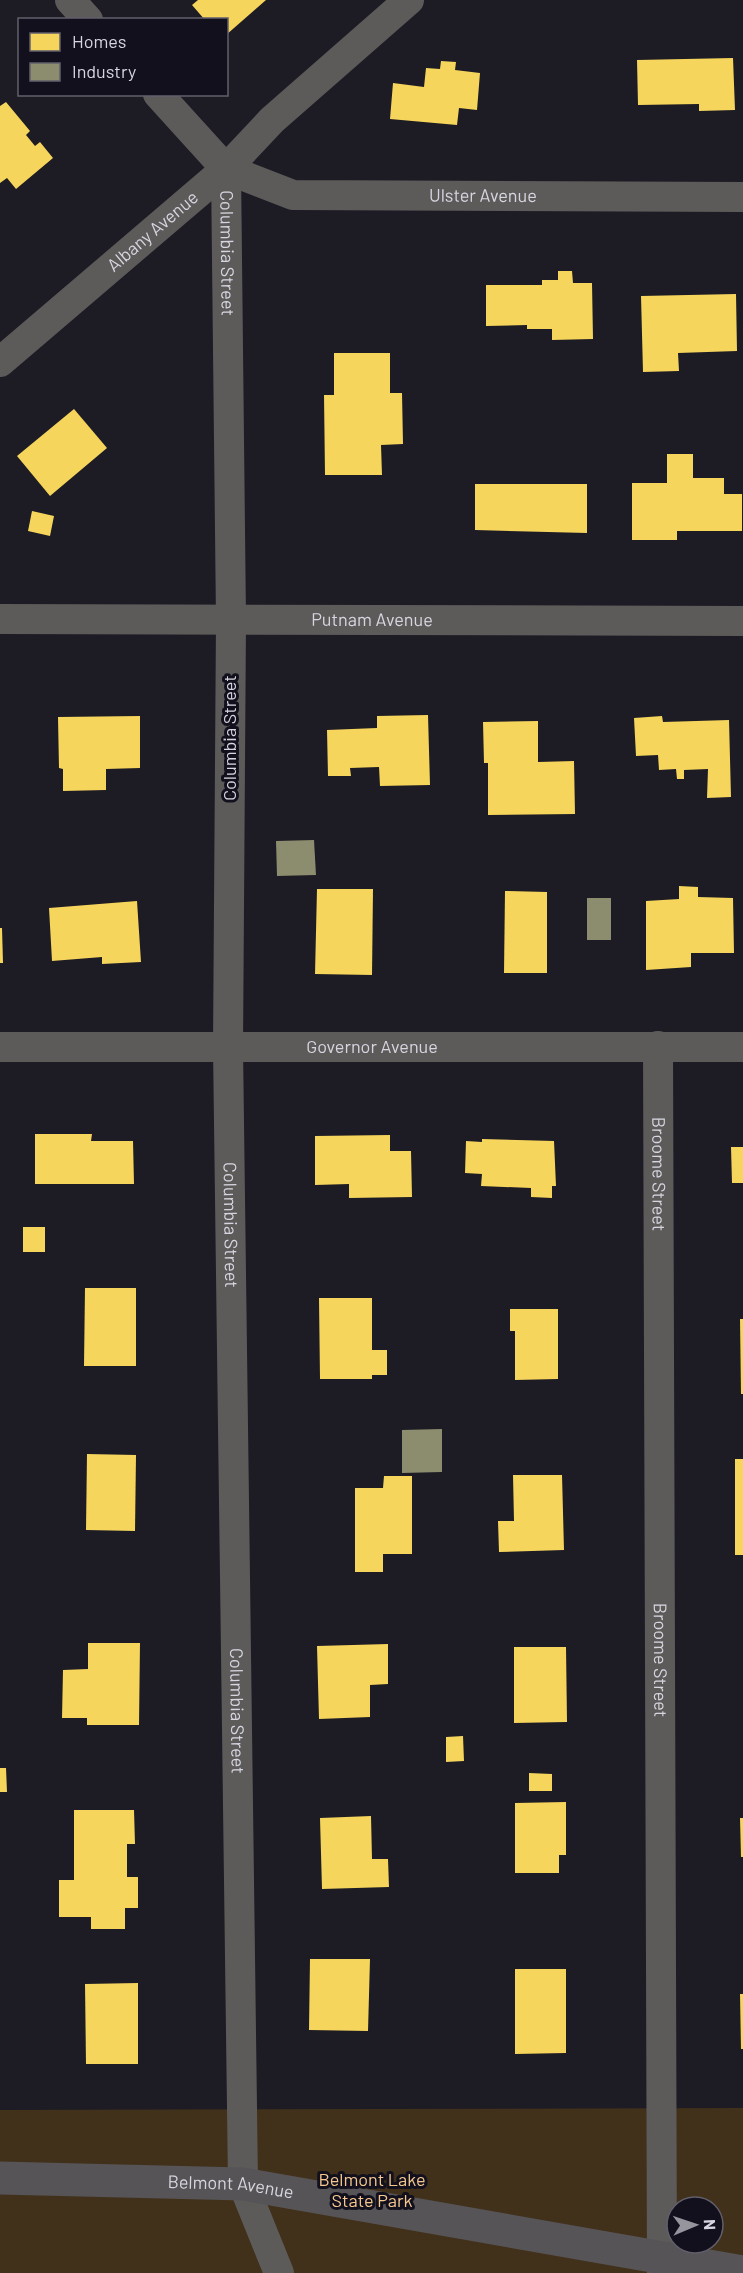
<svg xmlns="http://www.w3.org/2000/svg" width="743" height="2273" font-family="Barlow,sans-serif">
<rect width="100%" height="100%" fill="#1d1c24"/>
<path fill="#41301a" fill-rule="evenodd" d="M743 2108V2273H0V2110ZM677 2207H713V2243H677Z"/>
<g fill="#f6d55c">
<polygon points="198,0 266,0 226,35 226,20 205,20 192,5"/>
<polygon points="733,58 735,110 699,111 699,104 638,105 637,60"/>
<polygon points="441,61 456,62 455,70 480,73 477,110 459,108 457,125 390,119 393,83 424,87 426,68 440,69"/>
<polygon points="6,102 30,131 26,135 35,146 40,142 53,158 16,189 7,178 0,183 0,106"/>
<polygon points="558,271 572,271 573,283 592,283 593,339 552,340 552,329 527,329 527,325 486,326 486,285 542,285 542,280 558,280"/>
<polygon points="736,294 737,351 678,353 679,371 643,372 641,296"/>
<polygon points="334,353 390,353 390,393 402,393 403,444 381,445 382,475 325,475 324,395 334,395"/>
<polygon points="74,409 107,448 50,496 17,456"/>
<polygon points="667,454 693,454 693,478 724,478 724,494 742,494 742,531 677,531 677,540 632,540 632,483 667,483"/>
<polygon points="475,484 587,484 587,533 475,530"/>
<polygon points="32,511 54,516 50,536 28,531"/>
<polygon points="428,715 430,785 380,786 379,767 350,768 351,776 328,776 327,730 377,728 377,716"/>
<polygon points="140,716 140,768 106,769 106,790 63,791 63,769 59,768 58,717"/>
<polygon points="662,716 663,722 729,720 731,797 707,798 708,769 684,770 684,779 677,779 676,769 659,770 658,755 636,756 634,718"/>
<polygon points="538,721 538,762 574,761 575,814 488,815 488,763 484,763 483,722"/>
<polygon points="679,886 698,887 698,897 733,898 734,953 691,953 691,967 646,970 646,901 679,899"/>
<polygon points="317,889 373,889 372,975 315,974"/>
<polygon points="505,891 547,892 547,973 504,973"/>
<polygon points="137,901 141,962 102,964 102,957 52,961 49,908"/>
<polygon points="0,928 2,928 3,963 0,963"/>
<polygon points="35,1134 92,1134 91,1141 133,1141 134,1184 35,1184"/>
<polygon points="390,1135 390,1151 411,1151 412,1197 349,1198 349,1184 315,1185 315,1136"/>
<polygon points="482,1139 554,1141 556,1186 552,1186 552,1198 531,1197 531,1188 481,1186 482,1174 465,1173 466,1141 482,1142"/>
<polygon points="731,1147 743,1147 743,1183 732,1183"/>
<rect x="23" y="1227" width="22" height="25"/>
<polygon points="85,1288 136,1288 136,1366 84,1366"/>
<polygon points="319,1298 372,1298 372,1350 387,1350 387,1375 372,1375 372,1379 320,1379"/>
<polygon points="510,1309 558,1309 558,1379 515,1380 515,1331 510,1331"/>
<polygon points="740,1319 743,1319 743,1394 741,1394"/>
<polygon points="87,1454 136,1455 135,1531 86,1530"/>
<rect x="735" y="1459" width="8" height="96"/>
<polygon points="513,1475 562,1475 564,1550 499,1552 498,1521 514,1521"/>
<polygon points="384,1476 412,1476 412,1554 383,1554 383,1572 355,1572 355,1488 383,1488"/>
<polygon points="88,1643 140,1643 139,1725 87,1725 87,1718 62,1718 63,1670 88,1669"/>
<polygon points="388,1644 388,1684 370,1685 370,1717 319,1719 317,1646"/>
<polygon points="514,1647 566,1647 567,1722 514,1723"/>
<polygon points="463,1736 464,1761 446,1762 446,1737"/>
<polygon points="0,1768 6,1768 7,1792 0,1792"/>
<polygon points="529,1773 552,1774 552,1791 529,1791"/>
<polygon points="566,1802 566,1855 559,1855 559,1873 515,1873 515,1803"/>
<polygon points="74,1810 134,1810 135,1844 127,1844 127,1877 138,1877 138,1908 125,1908 125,1929 91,1929 91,1917 59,1917 59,1880 74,1880"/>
<polygon points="371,1816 372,1859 388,1859 389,1887 322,1889 320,1818"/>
<polygon points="740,1818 743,1818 743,1857 741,1857"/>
<polygon points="310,1959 370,1959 368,2031 309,2030"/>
<polygon points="515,1969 566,1969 566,2053 515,2054"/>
<polygon points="138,1983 138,2064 86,2064 85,1984"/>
<polygon points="740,1994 743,1994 743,2049 741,2049"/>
</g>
<g fill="#8c8c6e">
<polygon points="314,840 316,875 277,876 276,841"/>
<rect x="587" y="898" width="24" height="42"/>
<polygon points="442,1429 442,1472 402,1473 402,1430"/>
</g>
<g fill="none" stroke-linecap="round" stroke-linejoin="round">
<g stroke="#5d5b5a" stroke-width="30">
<polyline points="70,0 88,20"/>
<path id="s1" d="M158 94 226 169 293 195 743 197"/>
<path id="s2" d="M226 169 231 620 228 1047 243 2184 279 2273"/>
<path id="s3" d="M0 362 226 169 272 120 409 0"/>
<path id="s4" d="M0 619 743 621"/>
<path id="s5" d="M658 1046 662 2273"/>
<path id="s6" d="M0 1047H743"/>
</g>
<path stroke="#565456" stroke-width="33" id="s7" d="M0 2178 243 2184 743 2272"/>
</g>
<g text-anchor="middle" stroke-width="6" stroke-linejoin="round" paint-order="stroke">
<g font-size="18" fill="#d7d6e0" stroke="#12101d">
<text dy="6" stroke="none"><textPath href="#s1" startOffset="363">Ulster Avenue</textPath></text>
<text dy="6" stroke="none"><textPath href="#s3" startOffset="201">Albany Avenue</textPath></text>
<text dy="6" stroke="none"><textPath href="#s2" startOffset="84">Columbia Street</textPath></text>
<text dy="6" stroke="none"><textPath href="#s4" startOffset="372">Putnam Avenue</textPath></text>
<text transform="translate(230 738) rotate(-90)" y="6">Columbia Street</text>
<text dy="6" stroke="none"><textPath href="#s6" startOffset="372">Governor Avenue</textPath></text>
<text dy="6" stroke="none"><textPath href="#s5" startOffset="128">Broome Street</textPath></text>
<text dy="6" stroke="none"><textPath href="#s2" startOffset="1056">Columbia Street</textPath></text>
<text dy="6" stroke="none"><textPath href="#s5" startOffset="614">Broome Street</textPath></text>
<text dy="6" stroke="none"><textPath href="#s2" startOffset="1542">Columbia Street</textPath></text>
<text dy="6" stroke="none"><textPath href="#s7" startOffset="231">Belmont Avenue</textPath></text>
</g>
<g font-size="18" fill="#f5c890" stroke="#12101d">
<text x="372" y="2186">Belmont Lake<tspan x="372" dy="21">State Park</tspan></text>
</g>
</g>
<rect x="18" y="18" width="210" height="78" fill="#12101d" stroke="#615f6b" stroke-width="1.5"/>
<rect x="30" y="33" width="30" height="18" fill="#f6d55c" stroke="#615f6b" stroke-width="1.5"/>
<text x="72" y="48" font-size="18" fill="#d7d6e0">Homes</text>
<rect x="30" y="63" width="30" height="18" fill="#8c8c6e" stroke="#615f6b" stroke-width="1.5"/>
<text x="72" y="78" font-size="18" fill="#d7d6e0">Industry</text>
<g transform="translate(695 2225) rotate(88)"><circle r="28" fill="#12101d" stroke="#615f6b" stroke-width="1.5"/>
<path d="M0-4.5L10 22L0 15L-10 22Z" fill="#96959e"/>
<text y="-9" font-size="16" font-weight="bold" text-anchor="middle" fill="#d7d6e0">N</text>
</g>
</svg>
